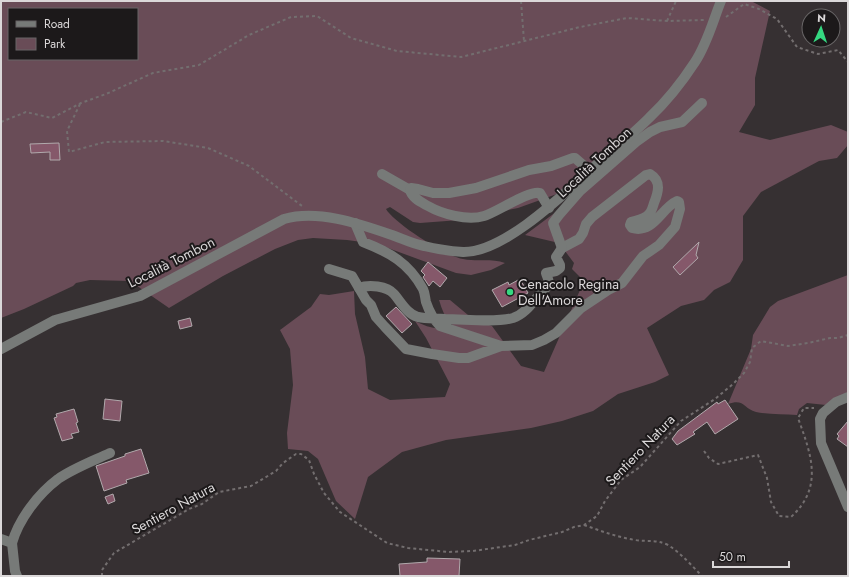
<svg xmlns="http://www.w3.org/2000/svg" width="849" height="577" font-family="Jost,sans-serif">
<rect width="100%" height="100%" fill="#363032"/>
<g fill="#694c57" fill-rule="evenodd">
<path d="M1 1H751L770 11 755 78V105L739 132 770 140 831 125 848 132V145L837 158 819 161 761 192 743 216V260L730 282 714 290 704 300 681 306 647 328 669 375 655 382 618 394 593 411 562 421 531 428 446 440 402 452 368 477 355 519 336 501 318 459 308 451 288 449 287 433 293 385 290 349 280 330 311 307 320 294 329 295 354 291 355 314 365 357 368 389 390 400 445 397 450 384 426 338 415 321C427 327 440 332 452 325L453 322C444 318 442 309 439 300H450L474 320 492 326 521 366 544 372 584 281 572 269 574 263 559 243 525 235 580 194 582 185 518 208 460 220 420 223 413 222 390 207 386 209C394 223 447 257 463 259 477 262 492 258 505 263L491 270 471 275 456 273 377 244 347 240 313 238 298 240 275 249 223 276 169 308 130 281 90 280 76 283 73 286 24 309 1 318ZM9 9H137V59H9Z"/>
<path d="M848 275V393L826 405 807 403 799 409 797 415C784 414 769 415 756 412 743 408 744 398 728 404L751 349 753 335 770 307 778 301Z"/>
</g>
<g fill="#85586a" stroke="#b1a9ac">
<polygon points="59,143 60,160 50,160 50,152 31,153 30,144"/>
<polygon points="699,242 696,255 698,258 680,275 673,267"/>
<polygon points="428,262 447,278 440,287 433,281 429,286 423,277 425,275 421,271"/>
<polygon points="520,279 528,293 502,307 492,290 508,282 509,285"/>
<polygon points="396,307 412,324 402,333 386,316"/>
<polygon points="190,318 192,326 180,329 178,321"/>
<polygon points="105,399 122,401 120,421 103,419"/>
<polygon points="725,400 738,419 715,434 707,422 693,432 695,434 677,445 672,439 678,431 717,402 718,404"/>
<polygon points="74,409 78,422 76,423 79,432 71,434 73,438 62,441 54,418 57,417 56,414"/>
<polygon points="848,421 848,447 837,439 839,436 837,434"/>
<polygon points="141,449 149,473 126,480 127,483 104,491 96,466 125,456 125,454"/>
<polygon points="113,494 115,501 108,504 105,497"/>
<polygon points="427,558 460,559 459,576 400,576 399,564 427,562"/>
</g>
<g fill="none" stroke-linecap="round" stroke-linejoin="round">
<g stroke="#736e6f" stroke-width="2" stroke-dasharray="3 3" stroke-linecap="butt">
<polyline points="521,1 524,41"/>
<polyline points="726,17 744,4 759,9 777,19 797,47 818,54 838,50 848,62"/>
<polyline points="667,21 676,1"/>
<polyline points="80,104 67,131 69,152 105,142 163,141 208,148 249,166 302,206"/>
<polyline points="1,122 26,112 52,118 81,103 106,94 153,73 199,65 249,35 291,17 317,16 351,38 397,51 461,57 580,27 627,18 667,21 704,20"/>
<path d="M704 451 709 458 718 464 758 455 767 478 771 502 779 516 791 517C824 487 811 454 798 418L804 408H814"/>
<path d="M584 525C601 531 617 537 635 540 647 542 655 539 668 545 681 553 692 566 702 576"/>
<polyline points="102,576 102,570 114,553 189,509 202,504 219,492 251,486 276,471 283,463 296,454 301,454 309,460 314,474 324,493 340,512 387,543 408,548 449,552 473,551 515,545 529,540 562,532 574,527 584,525 597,516 605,501 621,480 640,467 681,421 715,399 733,384 744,373 750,362 752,348 761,341 788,346 808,343 830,338 838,338 848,335"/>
</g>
<g stroke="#777a78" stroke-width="10">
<polyline points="382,174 410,190"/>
<path d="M549 208 540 193C529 190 497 212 484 216 467 221 442 214 428 206 421 202 412 198 410 190L411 188 418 189 433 193H449L476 188 529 170 551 166 573 158H575L590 171"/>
<path d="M355 223 363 242C389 252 409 263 423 289 425 293 425 298 426 302 429 311 433 319 440 326L501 346 532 345 544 340 556 333 581 308 608 290 622 283 643 256 659 245 675 227 680 209 679 202 677 201C661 208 654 234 632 228L630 225 631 222C637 220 645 219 649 214 652 211 653 206 654 203 658 193 662 181 650 174L646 175 592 217 586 224 583 233 579 239 562 248 556 257 560 265V268L556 271 546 273C547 277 550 281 548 285 547 288 543 291 540 294 532 303 525 314 513 318 494 323 465 319 445 319 436 318 427 319 418 317 407 314 401 302 394 294 387 286 369 284 359 288L366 300 371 305 376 317 385 327 406 349 432 354 459 358H468L501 346"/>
<polyline points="562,248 553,223 559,215 580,191 636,142 650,132 660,127 682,122 702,103"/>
<polyline points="329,269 352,276 359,288"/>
<path d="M1 349 55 320 140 296 284 219C318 209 360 224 392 235 403 239 413 244 424 246 436 249 450 251 463 252 504 253 565 193 595 166 613 150 632 135 649 118 666 102 682 82 695 62 707 44 713 21 721 1"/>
<polyline points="848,397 836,402 823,413 820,419 821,443 848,507"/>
<polyline points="1,539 12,543 15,571 17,576"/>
<path d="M12 543C19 519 38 494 58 479 74 468 93 461 110 453"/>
</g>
</g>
<circle fill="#35d881" stroke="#1c191a" stroke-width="1.5" cx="510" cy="292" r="4"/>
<g text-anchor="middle" stroke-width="4" stroke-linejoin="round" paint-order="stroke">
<g font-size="14" fill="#dbd8d9" stroke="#1c191a">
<text transform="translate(594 162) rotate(-43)" y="5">Località Tombon</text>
<text transform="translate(171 262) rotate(-27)" y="5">Località Tombon</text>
<text transform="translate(640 450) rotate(-46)" y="5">Sentiero Natura</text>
<text transform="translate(173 508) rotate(-29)" y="5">Sentiero Natura</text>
</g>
<g font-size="14" fill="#dbd8d9" stroke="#1c191a" text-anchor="start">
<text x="518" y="289">Cenacolo Regina<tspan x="518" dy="16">Dell'Amore</tspan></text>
</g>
</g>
<rect width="849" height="577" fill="none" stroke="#dbd8d9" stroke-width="4"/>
<rect x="8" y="8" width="130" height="52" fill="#1c191a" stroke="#686566"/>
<rect x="16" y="21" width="20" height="6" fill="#777a78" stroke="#686566"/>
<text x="44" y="28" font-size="12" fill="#dbd8d9">Road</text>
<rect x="16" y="38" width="20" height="12" fill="#694c57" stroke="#686566"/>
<text x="44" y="48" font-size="12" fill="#dbd8d9">Park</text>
<g transform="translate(821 28) rotate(3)"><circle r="19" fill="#1c191a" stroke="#686566"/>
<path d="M0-3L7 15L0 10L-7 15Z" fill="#35d881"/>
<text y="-6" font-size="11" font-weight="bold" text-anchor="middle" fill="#dbd8d9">N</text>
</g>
<path d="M713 561v6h76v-6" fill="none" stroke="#dbd8d9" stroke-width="2"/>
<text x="719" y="561" font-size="12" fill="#dbd8d9" stroke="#1c191a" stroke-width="3" paint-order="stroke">50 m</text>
</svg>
